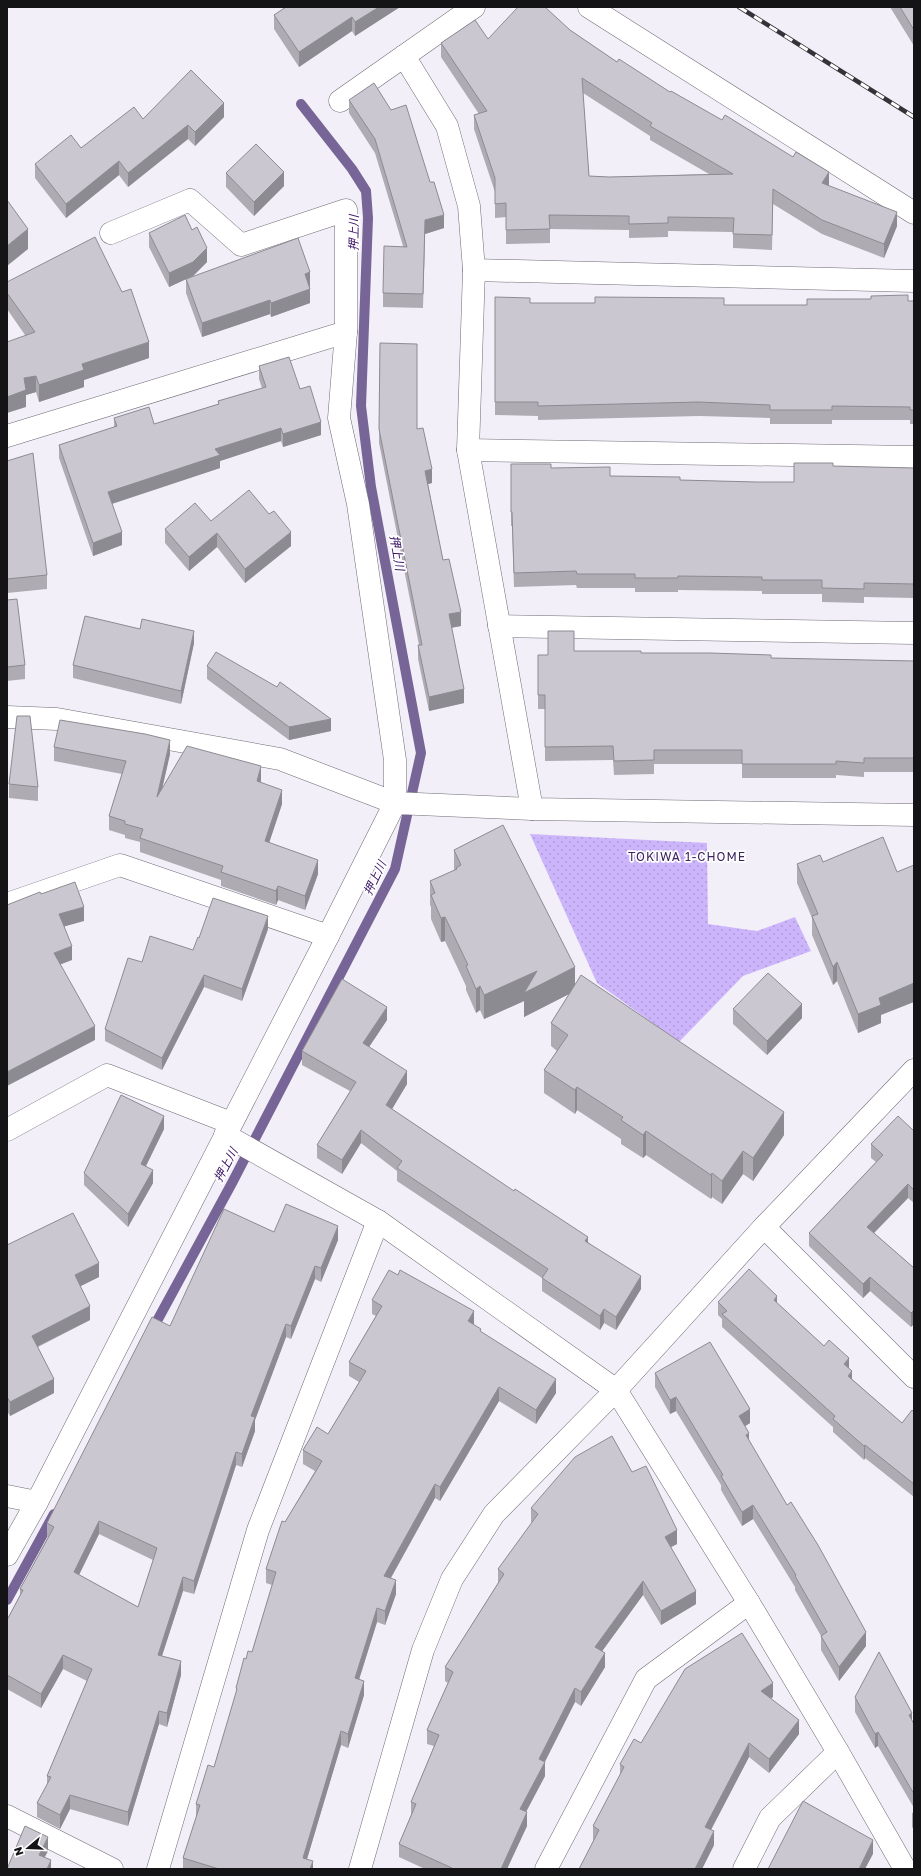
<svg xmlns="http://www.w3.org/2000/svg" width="921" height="1876" font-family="'Golos Text','Noto Sans JP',sans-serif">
<defs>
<pattern id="park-dots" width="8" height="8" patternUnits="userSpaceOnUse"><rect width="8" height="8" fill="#cdb5fc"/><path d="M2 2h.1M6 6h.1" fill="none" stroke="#af9bd7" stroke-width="1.8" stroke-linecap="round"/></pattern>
</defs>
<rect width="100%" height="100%" fill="#f2eff9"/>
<polygon fill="url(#park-dots)" points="530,834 707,843 708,924 757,931 795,917 811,951 743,976 679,1042 597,983"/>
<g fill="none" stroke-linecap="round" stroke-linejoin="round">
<g stroke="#766596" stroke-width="10">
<polyline points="151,1332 232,1183 395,869 421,753 371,487 361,406 368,218 366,191 352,169 301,104"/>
<polyline points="7,1600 54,1514"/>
</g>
<g stroke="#6f6c75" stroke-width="23">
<g id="minor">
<polyline points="589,7 914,213"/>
<polyline points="404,56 447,126 469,206 474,270 468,450 532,809"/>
<polyline points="340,101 474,7"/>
<polyline points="474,270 914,281"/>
<polyline points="7,436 346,332"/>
<polyline points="468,450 914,457"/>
<polyline points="499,626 914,633"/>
<polyline points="7,717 57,719 280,759 395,803 395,760 358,504 339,418 346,332 346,210 241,245 190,200 111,233"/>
<polyline points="7,904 120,865 328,936"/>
<polyline points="7,1130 107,1075 231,1123"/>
<polyline points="225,1135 378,1221 616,1390 749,1603 838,1752 905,1869"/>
<polyline points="764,1227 914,1377"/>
<polyline points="7,1555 37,1502"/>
<polyline points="7,1816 112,1869"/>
<polyline points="158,1869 258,1530 378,1221"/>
<polyline points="360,1869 423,1650 452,1579 494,1514 616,1390 764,1227 914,1070"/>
<polyline points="546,1869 646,1679 749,1603"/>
<polyline points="744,1869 770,1818 838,1752"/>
</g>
</g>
<g stroke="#6f6c75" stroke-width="23">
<polyline id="tertiary" points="7,1496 37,1502 328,936 395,803 532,809 914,815"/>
</g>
<use href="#minor" stroke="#fff" stroke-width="22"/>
<use href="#tertiary" stroke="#fff" stroke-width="22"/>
<g stroke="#353337" stroke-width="4.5">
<polyline id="rail" points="739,7 914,117"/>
</g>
<use href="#rail" stroke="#fff" stroke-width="3" stroke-dasharray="9" stroke-linecap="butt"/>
</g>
<g fill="#aeabb3" fill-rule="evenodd">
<polygon points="286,7 400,7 355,36 352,31 299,67 274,29 274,15"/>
<polygon points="890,7 914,7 914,46"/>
<path d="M570 30 617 62 829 186 897 226 884 258 822 234 773 204 772 250 733 248V232L668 231V237L629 238V230L550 229V243L506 244V217L495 218V192L474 129V115L479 114 441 57V43L488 39ZM583 93 650 136V140L709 174 609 177 589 176Z"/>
<polygon points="349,100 430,182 444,228 425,234 423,308 383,307 383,293 403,246 375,153 349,113"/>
<polygon points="224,117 195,146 188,139 128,187 119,175 66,218 35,178 35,164 81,148 143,119"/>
<polygon points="226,173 284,186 254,216 226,187"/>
<polygon points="149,233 207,262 193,276 188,278 310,287 309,287 310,303 271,317 270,314 202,337 186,293 186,279 169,287 149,247"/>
<polygon points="7,282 149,358 84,380 84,387 39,402 36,392 26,395 26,407 25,335 7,309"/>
<polygon points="495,297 530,303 724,305 807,305 914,301 914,424 910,424 910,420 832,420 832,424 770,424 770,418 699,416 538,420 538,416 495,415"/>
<polygon points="380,343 417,429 432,483 428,484 443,560 461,626 451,628 464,703 429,711 418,659 418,645 419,645 379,443"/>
<polygon points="259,366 300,389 321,435 283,447 281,441 220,461 220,468 112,504 122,545 93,556 59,458 59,445 114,427 114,418 154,424 218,404 218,401 262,388 259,379"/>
<polygon points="7,461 47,575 47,589 7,593"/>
<polygon points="511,464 551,468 610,476 680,480 756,482 794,482 833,466 914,468 914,598 864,597 864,603 822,602 822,594 762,594 762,591 678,590 678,592 635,592 635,588 577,588 576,585 514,587 512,526 511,526"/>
<polygon points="211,521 291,546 245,583 217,547 189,571 165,543 165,529"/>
<polygon points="7,600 25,665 25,679 7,681"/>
<polygon points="194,643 181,704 73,678 73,665"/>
<polygon points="574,651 771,658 914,661 914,772 864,772 864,777 836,775 836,778 742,778 742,764 654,764 654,774 614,775 613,760 545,761 545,709 538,709 538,655 548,655"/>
<polygon points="207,666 331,731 289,740 207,679"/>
<polygon points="54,747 170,754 162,789 261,780 261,782 282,804 269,843 318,874 305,910 278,900 276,905 221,886 221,880 140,852 140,842 125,838 125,835 109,830 109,816 122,774 54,761"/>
<polygon points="9,784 38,787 38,801 9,798"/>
<polygon points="454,850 575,985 784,1135 753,1181 743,1174 722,1204 712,1197 711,1199 646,1155 643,1158 621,1144 621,1139 577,1110 575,1114 544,1093 544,1070 557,1051 551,1046 551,1023 569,994 524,1017 524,1001 484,1019 480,1010 476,1013 466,990 466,986 445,941 441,942 431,919 431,907 430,905 430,881 454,871"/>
<polygon points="797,864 881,1015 881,1023 858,1033 837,981 833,985 812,935 812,918 797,883"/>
<polygon points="268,929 242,1001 204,987 162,1070 105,1041 105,1029 142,962 193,950 199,938"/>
<polygon points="733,1009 802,1018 767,1055 733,1024"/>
<polygon points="387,1020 369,1047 407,1084 392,1109 588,1242 641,1289 616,1330 604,1323 600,1330 542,1291 542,1278 397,1181 397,1171 361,1143 342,1174 317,1158 317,1145 350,1091 302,1065 302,1051"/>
<polygon points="164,1129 146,1166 153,1183 128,1227 84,1185 84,1173"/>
<polygon points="914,1131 914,1203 908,1198 874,1233 914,1268 914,1324 911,1327 870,1291 863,1298 809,1246 809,1233 876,1162 871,1158 871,1144"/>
<path d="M274 1232 338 1240 321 1282 315 1279 291 1339 286 1337 255 1420V1431L242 1467 236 1465 194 1594 183 1591 162 1656 181 1675 167 1727 159 1724 128 1826 70 1809 60 1829 37 1817V1803L47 1785V1776L87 1681 63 1669 41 1708 7 1689V1620L20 1595V1589L48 1537H47V1523L170 1326ZM99 1534 153 1560 138 1607 79 1575Z"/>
<polygon points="7,1245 99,1277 80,1286 90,1320 38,1347 54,1393 10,1416 7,1411"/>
<polygon points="372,1300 474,1325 481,1332 556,1393 536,1424 499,1401 440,1501 435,1498 391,1578 396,1594 385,1625 377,1622 359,1680 364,1695 348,1748 341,1745 307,1859 313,1869 183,1869 183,1858 196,1818 196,1804 214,1767 236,1695 236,1688 246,1659 252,1652 272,1585 266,1583 266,1569 285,1522 315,1471 303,1464 303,1450 328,1434 359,1382 349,1376 349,1362 376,1316 372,1314"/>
<polygon points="718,1302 777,1303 849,1369 852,1379 902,1423 914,1412 914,1497 865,1458 864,1460 833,1432 833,1427 722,1327 722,1319 718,1315"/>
<polygon points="655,1373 750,1423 745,1426 749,1441 866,1646 839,1681 821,1650 821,1636 795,1590 795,1587 753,1519 742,1526 721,1490 721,1485 676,1411 670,1414 655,1387"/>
<polygon points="632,1472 677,1544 671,1547 696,1604 661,1625 643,1595 602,1651 605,1667 581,1706 575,1702 545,1762 545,1776 526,1812 527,1826 507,1869 425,1869 399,1857 399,1844 411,1815 411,1802 434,1746 427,1744 427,1730 448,1683 445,1681 445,1667 498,1583 498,1569 532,1523 531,1522 531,1508"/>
<polygon points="773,1697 771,1699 799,1734 769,1773 749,1757 711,1830 714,1845 702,1869 579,1869 594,1841 593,1840 593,1826 620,1775 620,1764 641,1743"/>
<polygon points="855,1697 912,1721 914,1724 914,1808 878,1746 875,1748 855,1712"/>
<polygon points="914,1812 914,1830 912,1827 912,1813"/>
</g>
<g fill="#8d8b92">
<polygon points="379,7 400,7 355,36 355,22"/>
<polygon points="352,17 352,31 299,67 299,52"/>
<polygon points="224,103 224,117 195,146 195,132"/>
<polygon points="188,125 188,139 128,187 128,173"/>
<polygon points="119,161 119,175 66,218 66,204"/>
<polygon points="284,172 284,186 254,216 254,202"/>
<polygon points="829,172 829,187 822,183"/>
<polygon points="897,212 897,226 884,258 884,244"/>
<polygon points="444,215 444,228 425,234 423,308 425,220"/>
<polygon points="28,229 28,249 7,266 7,246"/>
<polygon points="207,248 207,262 193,276 169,287 169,273"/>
<polygon points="310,272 310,287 305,288 305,274"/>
<polygon points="310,289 310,303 271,317 271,303"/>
<polygon points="270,300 270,314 202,337 202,323"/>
<polygon points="149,342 149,358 84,380 84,387 39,402 39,385 82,364"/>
<polygon points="36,376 36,392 26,395 26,407 7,413 7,397 24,378"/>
<polygon points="321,422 321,435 283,447 283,434"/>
<polygon points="281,428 281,441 220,461 220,468 108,505 108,492 215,449"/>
<polygon points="432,469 432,483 425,485 425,471"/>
<polygon points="122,532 122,545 93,556 93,543"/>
<polygon points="291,532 291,546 245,583 245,569"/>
<polygon points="217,533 217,547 189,571 189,557"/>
<polygon points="461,612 461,626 449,628 449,614"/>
<polygon points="194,631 194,643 181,704 181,691"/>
<polygon points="464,689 464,703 429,711 429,697"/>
<polygon points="331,719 331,731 289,740 289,727"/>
<polygon points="170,740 170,754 157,811 157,797"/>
<polygon points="261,766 261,780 257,795 257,781"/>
<polygon points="282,790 282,804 265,855 265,841"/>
<polygon points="318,860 318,874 305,910 305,896"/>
<polygon points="278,886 278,900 276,905 276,891"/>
<polygon points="84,907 84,921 59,928 59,914"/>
<polygon points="268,916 268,929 242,1001 242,989"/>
<polygon points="445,917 445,941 441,942 441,918"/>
<polygon points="72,946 72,960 54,967 54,953"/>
<polygon points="837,962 837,981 833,985 833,967"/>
<polygon points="575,967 575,991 524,1017 524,1001 484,1019 484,995 537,971"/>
<polygon points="204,975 204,987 162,1070 162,1058"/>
<polygon points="914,983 914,1002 881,1015 881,1023 858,1033 858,1014 879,998"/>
<polygon points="480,986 480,1010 476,1013 476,989"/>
<polygon points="802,1004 802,1018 767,1055 767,1041"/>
<polygon points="387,1007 387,1020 363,1056 363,1043"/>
<polygon points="95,1026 95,1040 7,1086 7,1072"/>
<polygon points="407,1071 407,1084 386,1119 386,1105"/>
<polygon points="577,1087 577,1110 575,1114 575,1090"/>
<polygon points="784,1112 784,1135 753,1181 753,1158"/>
<polygon points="164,1116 164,1129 141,1176 141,1164"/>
<polygon points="361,1130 361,1143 342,1174 342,1160"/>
<polygon points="646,1131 646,1155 643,1158 643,1135"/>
<polygon points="743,1151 743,1174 722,1204 722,1181"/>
<polygon points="153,1170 153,1183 128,1227 128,1214"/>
<polygon points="712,1173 712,1197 711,1199 711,1175"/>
<polygon points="908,1184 908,1198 867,1240 867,1227"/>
<polygon points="338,1226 338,1240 321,1282 321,1268"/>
<polygon points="588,1237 588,1250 585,1241"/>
<polygon points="99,1263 99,1277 75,1289 75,1275"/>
<polygon points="315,1266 315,1279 291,1339 291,1326"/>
<polygon points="641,1276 641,1289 616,1330 616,1317"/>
<polygon points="870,1277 870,1291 863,1298 863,1284"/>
<polygon points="777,1296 777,1309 774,1300"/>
<polygon points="90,1306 90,1320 32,1349 32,1336"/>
<polygon points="604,1309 604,1323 600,1330 600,1316"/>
<polygon points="914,1310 914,1324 911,1327 911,1313"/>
<polygon points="474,1311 474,1325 468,1321"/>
<polygon points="286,1324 286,1337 255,1420 255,1431 242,1467 242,1454 251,1416"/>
<polygon points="849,1358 849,1371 844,1364"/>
<polygon points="852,1371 852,1384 848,1376"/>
<polygon points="54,1379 54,1393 10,1416 10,1402"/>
<polygon points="556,1379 556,1393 536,1424 536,1410"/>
<polygon points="499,1387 499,1401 440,1501 440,1487"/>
<polygon points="676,1397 676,1411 670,1414 670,1400"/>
<polygon points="750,1409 750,1423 739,1430 739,1416"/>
<polygon points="749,1433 749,1447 746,1435"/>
<polygon points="865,1445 865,1458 864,1460 864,1446"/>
<polygon points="236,1452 236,1465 194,1594 194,1581"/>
<polygon points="435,1484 435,1498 384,1590 384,1576"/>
<polygon points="753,1505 753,1519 742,1526 742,1512"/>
<polygon points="99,1521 99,1534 74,1585 74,1572"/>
<polygon points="677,1530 677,1544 665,1550 665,1537"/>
<polygon points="183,1577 183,1591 158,1668 158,1655"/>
<polygon points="396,1580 396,1594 385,1625 385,1611"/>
<polygon points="643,1581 643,1595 595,1661 595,1647"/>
<polygon points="696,1591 696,1604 661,1625 661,1611"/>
<polygon points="377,1608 377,1622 355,1692 355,1678"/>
<polygon points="866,1632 866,1646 839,1681 839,1667"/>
<polygon points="605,1653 605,1667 581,1706 581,1692"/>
<polygon points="63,1655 63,1669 41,1708 41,1694"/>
<polygon points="181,1661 181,1675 167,1727 167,1713"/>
<polygon points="364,1681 364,1695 348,1748 348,1734"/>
<polygon points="773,1683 773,1697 761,1705 761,1691"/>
<polygon points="575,1688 575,1702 540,1771 545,1762 545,1776 520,1823 520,1809 539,1759"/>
<polygon points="159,1711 159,1724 128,1826 128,1812"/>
<polygon points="912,1713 912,1727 909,1715"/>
<polygon points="799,1720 799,1734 769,1773 769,1759"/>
<polygon points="341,1731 341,1745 304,1869 303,1858"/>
<polygon points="878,1732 878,1746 875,1748 875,1734"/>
<polygon points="749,1743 749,1757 705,1841 705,1827"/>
<polygon points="70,1795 70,1809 60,1829 60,1815"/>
<polygon points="527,1812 527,1826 507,1869 501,1869"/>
<polygon points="714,1831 714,1845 702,1869 695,1869"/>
<polygon points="48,1837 48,1851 39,1868 39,1855"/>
<polygon points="873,1840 873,1854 865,1869 859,1869"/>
<polygon points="51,1860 51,1869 47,1869"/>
<polygon points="313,1861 313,1869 310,1869"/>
</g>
<g fill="#cac7d0" stroke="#8d8b92" fill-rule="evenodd">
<polygon points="286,7 379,7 355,22 352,17 299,52 274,15"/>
<path d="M518 7H545L570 30 617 62 619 59 670 92 671 91 722 120 725 115 793 157 796 152 829 172 822 183 897 212 884 244 822 220 773 189 772 235 733 234 734 218 668 217V223L629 224V216L549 215 550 229 506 230V203L495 204V178L474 115 487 111 441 43 475 20 488 39ZM582 78 652 123 650 126 733 174 609 177 589 176Z"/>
<polygon points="900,7 914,7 914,30"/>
<polygon points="191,70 224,103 195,132 188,125 128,173 119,161 66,204 35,164 71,135 81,148 134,107 143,119"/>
<polygon points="374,83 391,110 406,105 430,182 434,182 444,215 425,220 423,294 383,293 384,246 407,247 375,139 349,100"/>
<polygon points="256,144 284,172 254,202 226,173"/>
<polygon points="7,200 28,229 7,246"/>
<polygon points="185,215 192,230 197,227 207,248 193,262 169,273 149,233"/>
<polygon points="95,237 122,292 131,289 149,342 82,364 84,370 39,385 36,376 24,378 26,390 7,397 7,342 35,332 7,293 7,282"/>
<polygon points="298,238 310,272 305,274 310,289 271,303 270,300 202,323 186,279"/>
<polygon points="908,295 908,301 914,301 914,410 910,410 910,407 832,406 832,410 770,410 770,405 699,402 538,406 538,402 495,402 495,297 530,298 530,303 595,303 595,297 724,298 724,305 807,305 807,299 871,299 871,296"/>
<polygon points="380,343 417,344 417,429 423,428 432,469 425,471 443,560 449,559 461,612 449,614 464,689 429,697 418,645 422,645 379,429"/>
<polygon points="289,357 300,389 310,386 321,422 283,434 281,428 215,449 220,455 108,492 122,532 93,543 59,445 117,426 114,418 149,407 154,424 219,404 218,401 266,387 259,366"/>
<polygon points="33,453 47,575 7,579 7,461"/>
<polygon points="794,463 833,463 833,466 914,468 914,584 864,583 864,589 822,588 822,580 762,580 762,577 678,576 678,578 635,578 635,574 577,574 576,571 514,573 512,512 511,512 511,464 551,464 551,468 610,467 610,476 680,477 680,480 756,482 794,482"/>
<polygon points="249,490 269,514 274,511 291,532 245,569 217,533 189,557 165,529 195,503 211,521"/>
<polygon points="17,599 25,665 7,667 7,600"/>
<polygon points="85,616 140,629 142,619 194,631 181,691 73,665"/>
<polygon points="548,631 574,631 574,651 641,651 641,653 710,653 771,655 771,658 914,661 914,758 864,758 864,763 836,761 836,764 742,764 742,750 654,750 654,760 614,761 613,746 545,747 545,695 538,695 538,655 548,655"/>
<polygon points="216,652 277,687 280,682 331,719 289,727 207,666"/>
<polygon points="17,716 30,716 38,787 9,784"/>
<polygon points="60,720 145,734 170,740 157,797 187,746 261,766 257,781 282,790 265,841 318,860 305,896 278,886 276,891 221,872 223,866 140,838 143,829 125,824 125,821 109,816 126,761 54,747"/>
<polygon points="503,825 575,967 524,993 537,971 484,995 480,986 476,989 466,966 468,965 445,917 441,918 431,895 435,893 430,881 457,869 456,868 461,865 454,850"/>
<polygon points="883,837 897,872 914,865 914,983 879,998 881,1005 858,1014 837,962 833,967 812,916 818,914 797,864 820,855 823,862"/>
<polygon points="75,882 84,907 59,914 72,946 54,953 95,1026 7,1072 7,905 40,892 41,894"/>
<polygon points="213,898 268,916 242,989 204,975 162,1058 105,1029 128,958 142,962 150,936 193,950 198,937 199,938"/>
<polygon points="768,973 802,1004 767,1041 733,1009"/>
<polygon points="581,975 784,1112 753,1158 743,1151 722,1181 712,1173 711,1175 646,1131 643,1135 621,1120 623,1117 577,1087 575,1090 544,1070 568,1035 551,1023"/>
<polygon points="342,979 387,1007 363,1043 407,1071 386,1105 514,1191 515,1189 588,1237 585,1241 641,1276 616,1317 604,1309 600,1316 542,1278 548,1269 397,1168 402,1161 361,1130 342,1160 317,1145 356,1082 302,1051"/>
<polygon points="121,1095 164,1116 141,1164 153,1170 128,1214 84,1173"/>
<polygon points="898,1116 914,1131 914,1190 908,1184 867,1227 914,1268 914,1310 911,1313 870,1277 863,1284 809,1233 883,1155 871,1144"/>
<path d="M286 1204 338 1226 321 1268 315 1266 291 1326 286 1324 251 1416 255 1417 242 1454 236 1452 194 1581 183 1577 158 1655 181 1661 167 1713 159 1711 128 1812 70 1795 60 1815 37 1803 51 1777 47 1776 92 1669 63 1655 41 1694 7 1675V1620L23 1590 20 1589 54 1527 47 1523 152 1317 170 1326 224 1209 274 1232ZM99 1521 157 1548 138 1607 74 1572Z"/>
<polygon points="73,1213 99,1263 75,1275 90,1306 32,1336 54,1379 10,1402 7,1397 7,1245"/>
<polygon points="749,1269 777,1296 774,1300 824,1346 829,1340 849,1358 844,1364 852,1371 848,1376 902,1423 912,1410 914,1412 914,1484 865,1445 864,1446 833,1419 835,1416 722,1314 727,1311 718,1302"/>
<polygon points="389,1270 398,1275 400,1270 474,1311 468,1321 481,1329 480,1331 556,1379 536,1410 499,1387 440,1487 435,1484 384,1576 396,1580 385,1611 377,1608 355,1678 364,1681 348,1734 341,1731 303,1858 313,1861 310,1869 219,1869 183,1858 200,1805 196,1804 208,1765 214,1767 237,1689 236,1688 244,1658 246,1659 248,1651 252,1652 276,1572 266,1569 282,1521 285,1522 322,1461 303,1450 317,1427 328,1434 366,1371 349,1362 382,1306 372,1300"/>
<polygon points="710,1342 750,1409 739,1416 749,1433 746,1435 787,1505 791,1502 818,1545 866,1632 839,1667 821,1636 827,1632 795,1576 796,1575 753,1505 742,1512 721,1476 723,1475 676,1397 670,1400 655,1373"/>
<polygon points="612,1436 632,1472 646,1466 677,1530 665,1537 696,1591 661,1611 643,1581 595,1647 605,1653 581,1692 575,1688 539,1759 545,1762 520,1809 527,1812 501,1869 451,1869 452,1868 399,1844 416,1804 411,1802 439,1735 427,1730 453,1672 445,1667 504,1574 498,1569 538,1514 531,1508 575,1457"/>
<polygon points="742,1633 773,1683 761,1691 799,1720 769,1759 749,1743 705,1827 714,1831 695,1869 579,1869 599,1830 593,1826 624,1767 620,1764 634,1739 641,1743 685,1669"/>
<polygon points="879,1652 912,1713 909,1715 914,1724 914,1794 878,1732 875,1734 855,1697"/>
<polygon points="803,1801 873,1840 859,1869 768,1869"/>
<polygon points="25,1826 48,1837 39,1855 51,1860 47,1869 7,1869"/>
</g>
<g text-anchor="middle" stroke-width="3.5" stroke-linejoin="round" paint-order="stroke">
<g font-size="12" font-style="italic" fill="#3b1465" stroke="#fff">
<text transform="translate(354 233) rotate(-89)" y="4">押上川</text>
<text transform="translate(397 553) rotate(80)" y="4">押上川</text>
<text transform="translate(375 878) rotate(-65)" y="4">押上川</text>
<text transform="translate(226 1165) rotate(-62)" y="4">押上川</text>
</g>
<g font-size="12" letter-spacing="1" fill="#3d245e" stroke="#fff">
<text x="687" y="861">TOKIWA 1-CHOME</text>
</g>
</g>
<rect width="921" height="1876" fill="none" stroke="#141316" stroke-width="16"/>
<g transform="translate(28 1848) rotate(251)" stroke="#ffffff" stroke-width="3" paint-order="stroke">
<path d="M0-3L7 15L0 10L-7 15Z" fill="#141316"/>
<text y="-6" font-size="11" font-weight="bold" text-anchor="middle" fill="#141316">N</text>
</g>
</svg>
